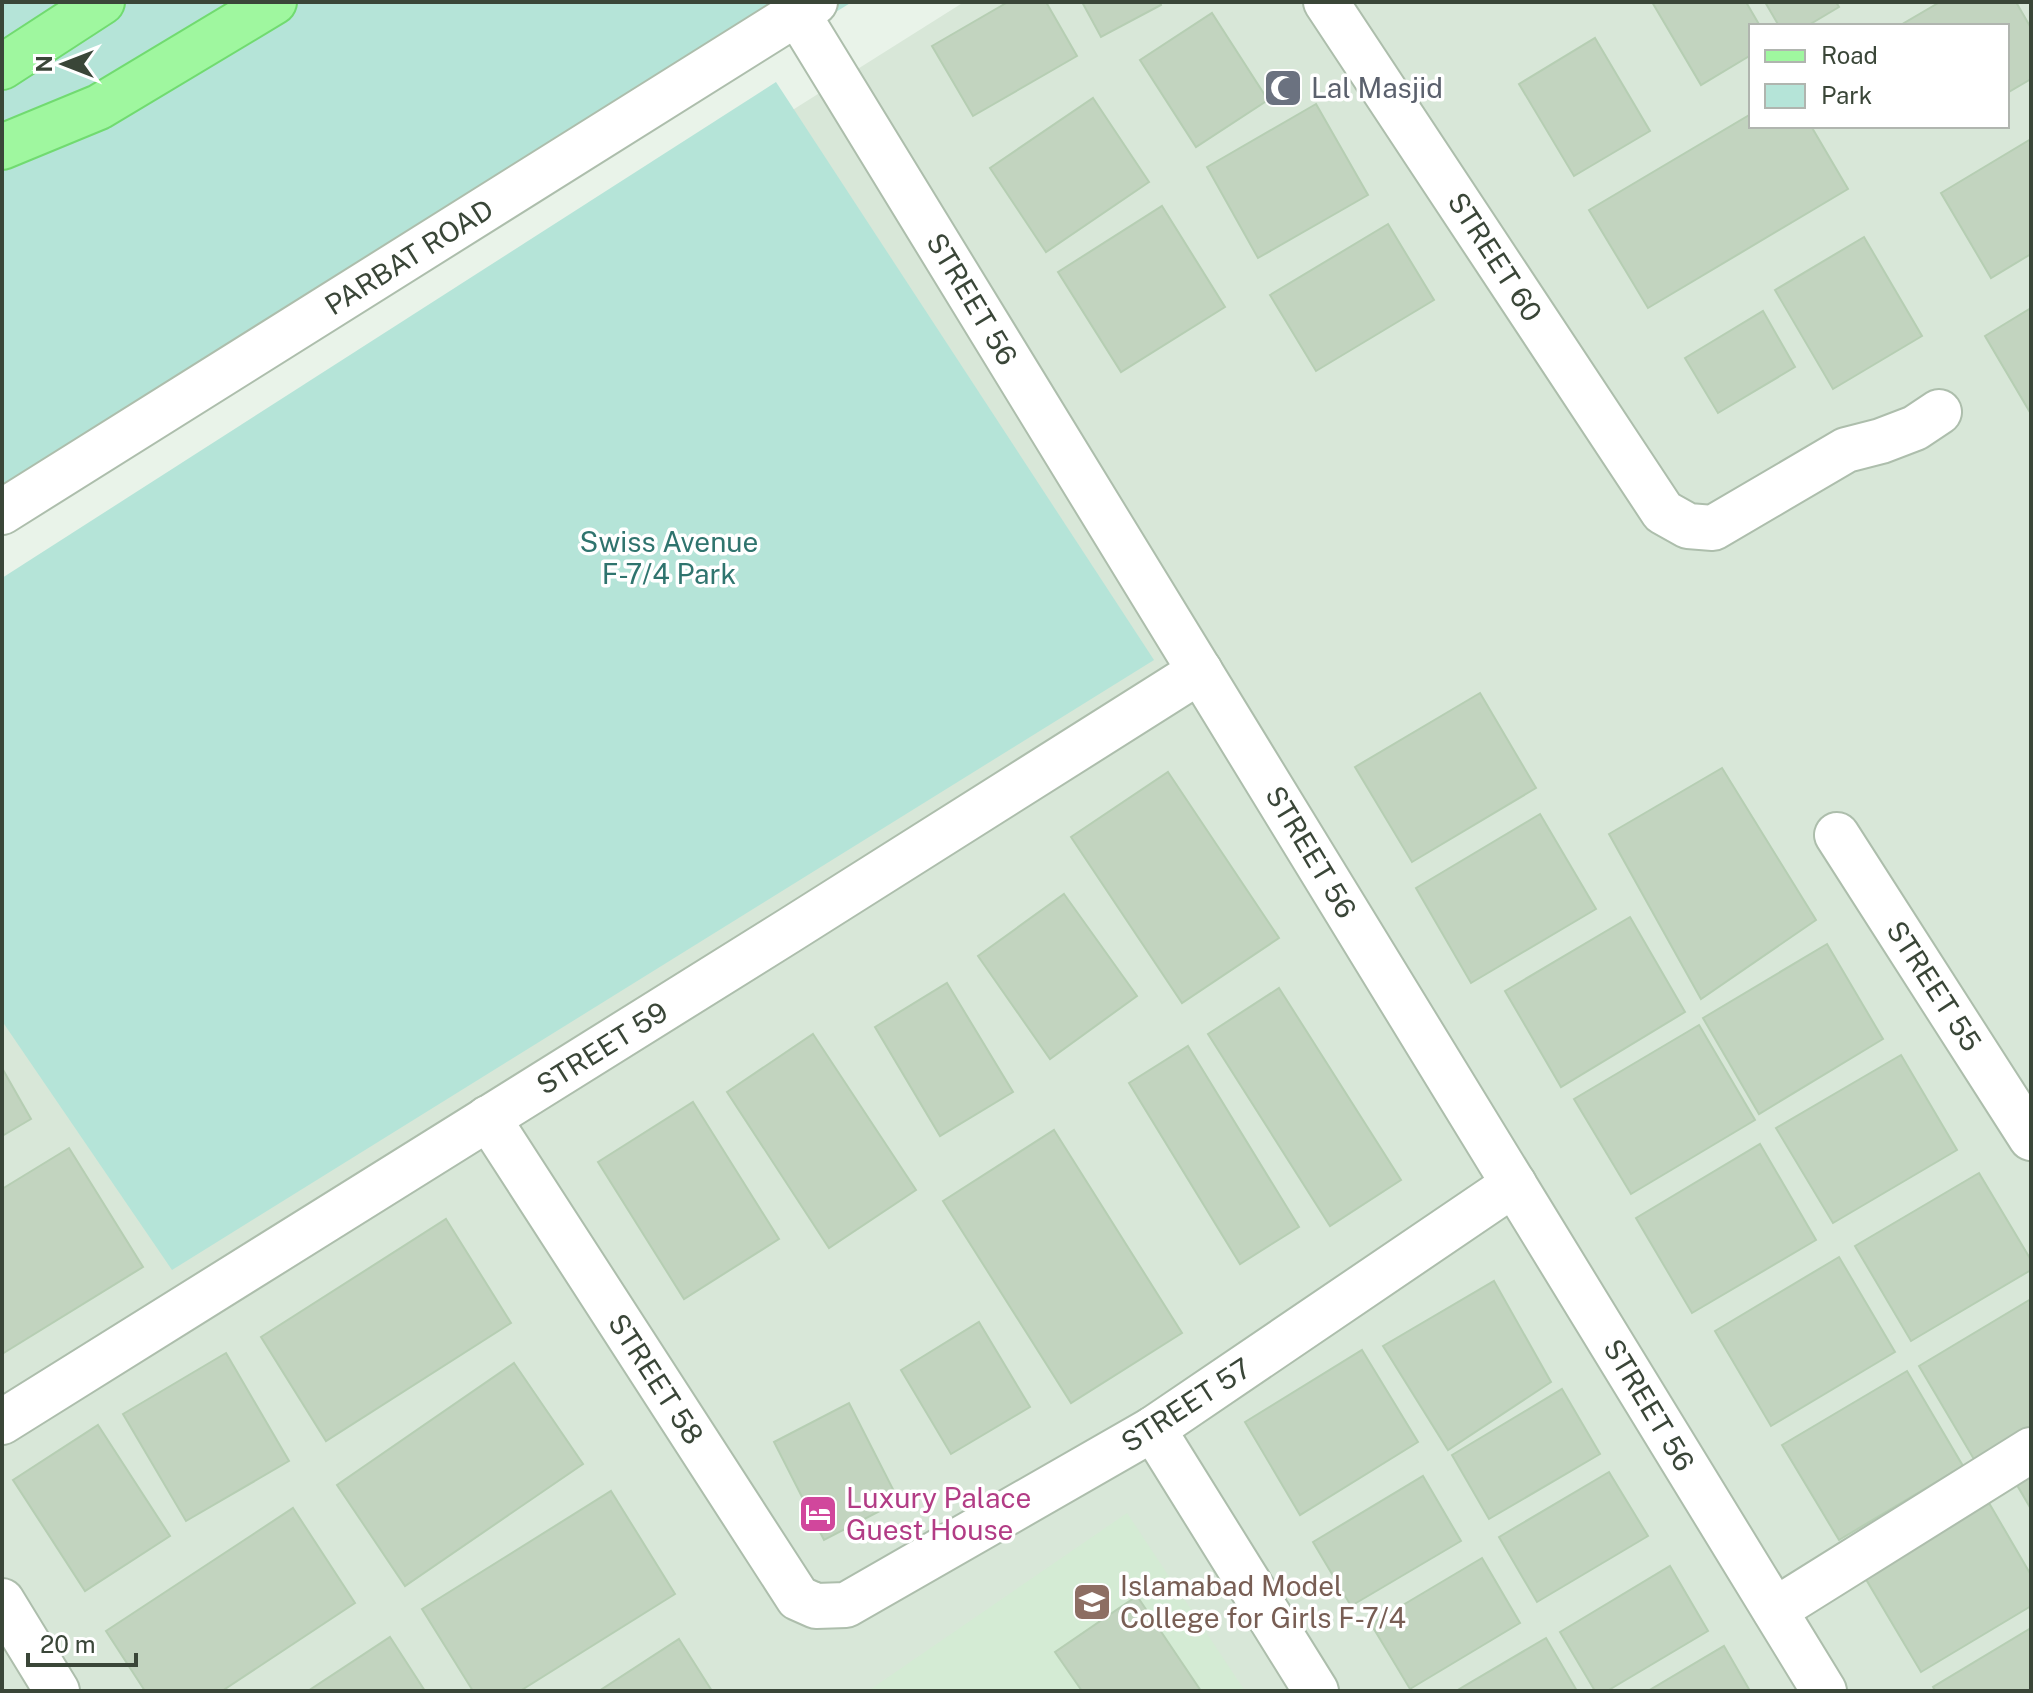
<svg xmlns="http://www.w3.org/2000/svg" width="2033" height="1693" font-family="'Public Sans',sans-serif">
<rect width="100%" height="100%" fill="#e9f3e9"/>
<path fill="#d8e7d8" fill-rule="evenodd" d="M964 2H2031V1691H2V608ZM1751 26H2007V126H1751Z"/>
<polygon fill="#d4ebd4" points="1127,1513 1245,1691 868,1691"/>
<g fill="#b5e4d8">
<polygon points="2,2 852,2 2,526"/>
<polygon points="776,82 1154,660 172,1270 2,1021 2,578"/>
</g>
<g fill="#c2d4bf" stroke="#b6ceb3" stroke-width="2">
<polygon points="1008,2 1046,2 1077,56 973,116 932,46"/>
<polygon points="1082,2 1160,2 1161,5 1101,37"/>
<polygon points="1652,2 1746,2 1760,26 1751,26 1751,55 1701,85"/>
<polygon points="1765,2 1836,2 1839,7 1807,26 1779,26"/>
<polygon points="1940,2 2016,2 2031,28 2031,79 2007,93 2007,26 1899,26"/>
<polygon points="1212,13 1268,100 1196,147 1140,60"/>
<polygon points="1595,38 1650,131 1574,176 1519,84"/>
<polygon points="1093,98 1149,182 1046,252 990,168"/>
<polygon points="1316,104 1368,195 1258,258 1207,167"/>
<polygon points="1751,114 1751,126 1811,126 1848,189 1648,308 1589,210"/>
<polygon points="2031,139 2031,254 1991,278 1941,193"/>
<polygon points="1162,206 1225,307 1121,372 1058,272"/>
<polygon points="1388,224 1434,300 1316,371 1270,295"/>
<polygon points="1864,237 1922,336 1833,389 1775,290"/>
<polygon points="2031,308 2031,414 1985,336"/>
<polygon points="1763,311 1795,367 1718,413 1685,358"/>
<polygon points="1480,693 1536,788 1412,862 1355,767"/>
<polygon points="1722,768 1816,920 1701,999 1609,834"/>
<polygon points="1168,772 1279,938 1182,1003 1071,837"/>
<polygon points="1540,814 1596,909 1471,983 1416,888"/>
<polygon points="1064,894 1137,996 1050,1059 978,956"/>
<polygon points="1630,917 1685,1012 1561,1087 1505,991"/>
<polygon points="1827,944 1883,1039 1759,1114 1703,1018"/>
<polygon points="947,983 1013,1092 940,1136 875,1027"/>
<polygon points="1279,988 1401,1180 1330,1226 1208,1034"/>
<polygon points="1699,1025 1755,1120 1631,1194 1574,1099"/>
<polygon points="813,1034 916,1190 829,1248 727,1092"/>
<polygon points="1188,1046 1299,1227 1240,1264 1129,1083"/>
<polygon points="1901,1055 1957,1150 1833,1223 1776,1128"/>
<polygon points="2,1068 31,1119 2,1136"/>
<polygon points="693,1102 779,1239 684,1299 598,1162"/>
<polygon points="1054,1130 1182,1333 1071,1403 943,1201"/>
<polygon points="1760,1144 1816,1240 1692,1313 1636,1218"/>
<polygon points="69,1148 143,1267 2,1354 2,1189"/>
<polygon points="1979,1173 2031,1260 2031,1270 1911,1341 1855,1246"/>
<polygon points="446,1219 511,1323 326,1441 261,1337"/>
<polygon points="1839,1257 1895,1352 1771,1426 1715,1331"/>
<polygon points="1494,1281 1551,1382 1448,1450 1383,1346"/>
<polygon points="2031,1299 2031,1428 1975,1461 1919,1366"/>
<polygon points="979,1322 1030,1407 951,1454 901,1370"/>
<polygon points="1362,1350 1418,1442 1300,1515 1245,1422"/>
<polygon points="226,1353 289,1461 186,1521 123,1414"/>
<polygon points="514,1363 583,1464 405,1586 337,1485"/>
<polygon points="1907,1371 1963,1466 1839,1540 1782,1445"/>
<polygon points="1562,1389 1600,1454 1489,1519 1452,1455"/>
<polygon points="849,1403 899,1501 824,1540 774,1442"/>
<polygon points="98,1425 170,1536 85,1591 13,1480"/>
<polygon points="2031,1470 2031,1509 2014,1480"/>
<polygon points="1609,1472 1648,1536 1537,1602 1499,1537"/>
<polygon points="1423,1476 1461,1541 1351,1606 1313,1542"/>
<polygon points="611,1491 675,1594 520,1691 473,1691 422,1609"/>
<polygon points="1989,1503 2031,1575 2031,1606 1921,1672 1864,1576"/>
<polygon points="293,1508 355,1603 222,1691 145,1691 106,1631"/>
<polygon points="1482,1558 1520,1623 1410,1689 1371,1624"/>
<polygon points="1670,1566 1708,1631 1607,1691 1595,1691 1560,1632"/>
<polygon points="1137,1596 1201,1691 1082,1691 1055,1652"/>
<polygon points="2031,1628 2031,1691 1935,1691 1933,1687"/>
<polygon points="390,1637 425,1691 308,1691"/>
<polygon points="1546,1638 1577,1691 1456,1691"/>
<polygon points="679,1639 712,1691 599,1691"/>
<polygon points="1724,1646 1750,1691 1648,1691"/>
</g>
<g fill="none" stroke-linecap="round" stroke-linejoin="round">
<g stroke="#adbeac" stroke-width="48">
<g id="minor">
<polyline points="1326,2 1663,512 1688,526 1713,528 1846,450 1881,441 1915,428 1939,412"/>
<polyline points="797,13 1824,1691"/>
<polyline points="2,512 815,2"/>
<polyline points="1837,835 2031,1138"/>
<polyline points="488,1118 798,1598 816,1606 846,1605 1153,1429 1514,1184"/>
<polyline points="2,1422 790,930 1200,671"/>
<polyline points="1153,1429 1316,1691"/>
<polyline points="2,1601 57,1691"/>
<polyline points="1775,1610 2031,1450"/>
</g>
</g>
<g stroke="#71db70" stroke-width="48">
<g id="major">
<polyline points="2,67 102,2"/>
<polyline points="2,147 99,107 274,2"/>
</g>
</g>
<use href="#minor" stroke="#fff" stroke-width="44"/>
<use href="#major" stroke="#9ff79f" stroke-width="44"/>
</g>
<defs>
<g id="mosque-square" transform="scale(2)"><rect x="-9" y="-9" width="18" height="18" rx="4" fill="#6b7280" stroke="#fff"/><path d="M3.5-4.9A6 6 0 1 0 3.5 4.9A5 5 0 1 1 3.5-4.9Z" fill="#fff"/></g>
<g id="hotel-square" transform="scale(2)"><rect x="-9" y="-9" width="18" height="18" rx="4" fill="#d1479c" stroke="#fff"/><path d="M-6-4.5h1.5V1H6V5H4.5V3h-9V5H-6ZM-4 0a1.8 1.8 0 1 1 3.6 0ZM.5 0V-2.5h3Q6-2.5 6 0Z" fill="#fff"/></g>
<g id="university-square" transform="scale(2)"><rect x="-9" y="-9" width="18" height="18" rx="4" fill="#8d6e63" stroke="#fff"/><path d="M0-5L7-2L0 1L-7-2ZM-4 1L0 2.5L4 1V4Q0 6-4 4Z" fill="#fff"/></g>
</defs>
<g fill-rule="evenodd">
<use href="#mosque-square" x="1283" y="88"/>
<use href="#hotel-square" x="818" y="1514"/>
<use href="#university-square" x="1092" y="1602"/>
</g>
<g text-anchor="middle" stroke-width="7" stroke-linejoin="round" paint-order="stroke">
<g font-size="28" fill="#5b616d" stroke="#fff" text-anchor="start">
<text x="1311" y="98">Lal Masjid</text>
</g>
<g font-size="28" fill="#3a4638" stroke="#fff">
<text transform="translate(409 257) rotate(-32)" y="10">PARBAT ROAD</text>
<text transform="translate(1495 257) rotate(57)" y="10">STREET 60</text>
<text transform="translate(972 299) rotate(59)" y="10">STREET 56</text>
<text transform="translate(1311 852) rotate(59)" y="10">STREET 56</text>
<text transform="translate(1934 986) rotate(57)" y="10">STREET 55</text>
<text transform="translate(602 1048) rotate(-32)" y="10">STREET 59</text>
<text transform="translate(656 1379) rotate(57)" y="10">STREET 58</text>
<text transform="translate(1186 1405) rotate(-33)" y="10">STREET 57</text>
<text transform="translate(1649 1405) rotate(59)" y="10">STREET 56</text>
</g>
<g font-size="28" fill="#2f746e" stroke="#fff">
<text x="669" y="552">Swiss Avenue<tspan x="669" dy="32">F-7/4 Park</tspan></text>
</g>
<g font-size="28" fill="#b23c85" stroke="#fff" text-anchor="start">
<text x="846" y="1508">Luxury Palace<tspan x="846" dy="32">Guest House</tspan></text>
</g>
<g font-size="28" fill="#785e54" stroke="#fff" text-anchor="start">
<text x="1120" y="1596">Islamabad Model<tspan x="1120" dy="32">College for Girls F-7/4</tspan></text>
</g>
</g>
<rect width="2033" height="1693" fill="none" stroke="#3a4638" stroke-width="8"/>
<rect x="1749" y="24" width="260" height="104" fill="#ffffff" stroke="#b0b5af" stroke-width="2"/>
<rect x="1765" y="50" width="40" height="12" fill="#9ff79f" stroke="#b0b5af" stroke-width="2"/>
<text x="1821" y="64" font-size="24" fill="#3a4638">Road</text>
<rect x="1765" y="84" width="40" height="24" fill="#b5e4d8" stroke="#b0b5af" stroke-width="2"/>
<text x="1821" y="104" font-size="24" fill="#3a4638">Park</text>
<g transform="translate(64 64) rotate(270)" stroke="#ffffff" stroke-width="6" paint-order="stroke">
<path d="M0-6L14 30L0 20L-14 30Z" fill="#3a4638"/>
<text y="-12" font-size="22" font-weight="bold" text-anchor="middle" fill="#3a4638">N</text>
</g>
<path d="M28 1653v12h108v-12" fill="none" stroke="#3a4638" stroke-width="4"/>
<text x="40" y="1653" font-size="24" fill="#3a4638" stroke="#ffffff" stroke-width="6" paint-order="stroke">20 m</text>
</svg>
